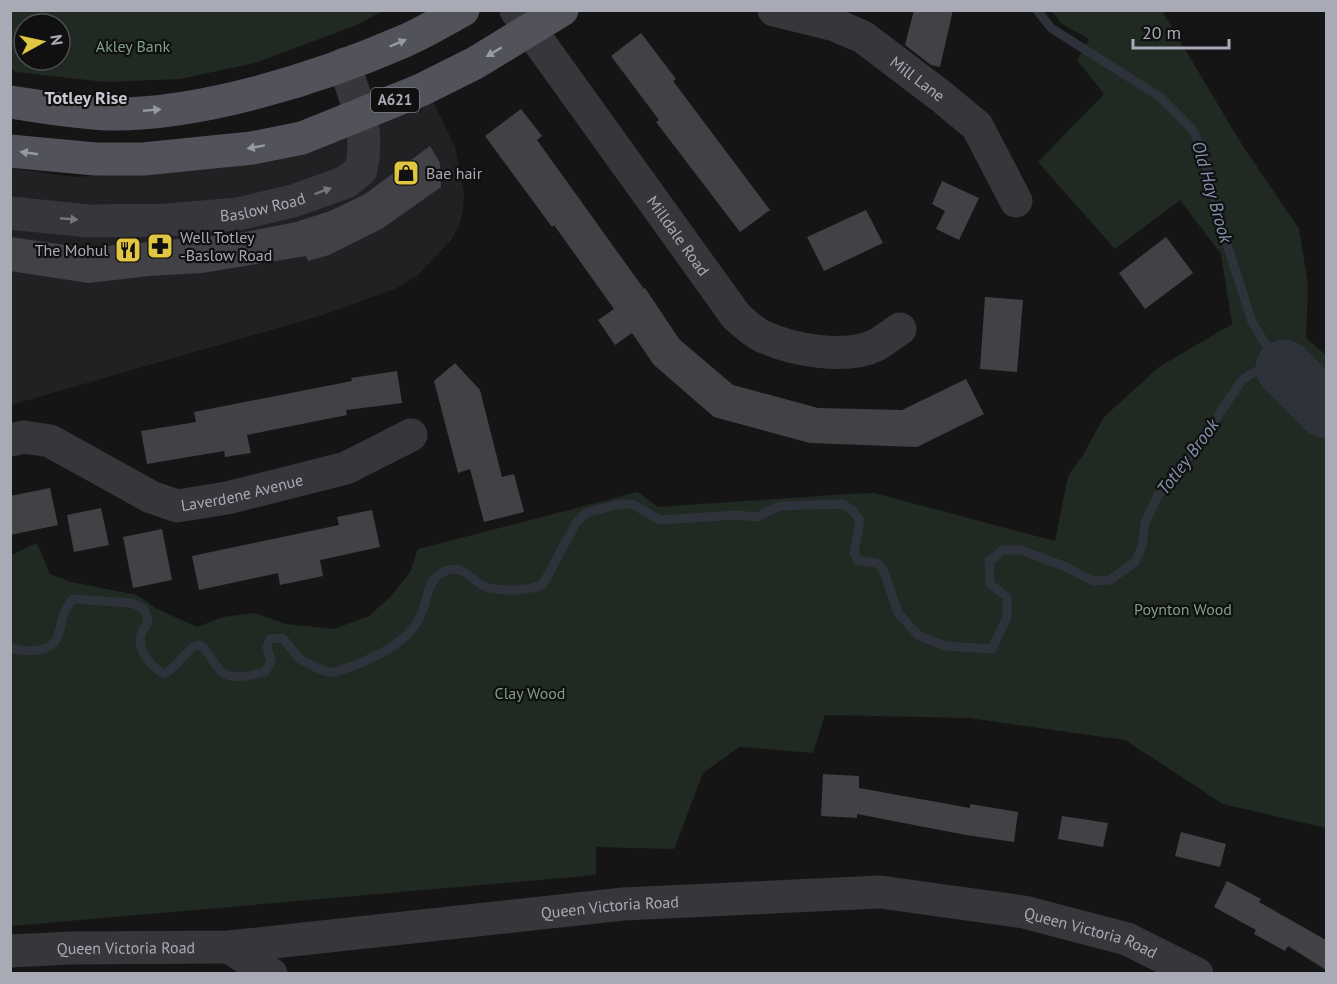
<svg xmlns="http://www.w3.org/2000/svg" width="1337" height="984" font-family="'PT Sans',sans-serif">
<rect width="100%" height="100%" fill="#151516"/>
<polygon fill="#212123" points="431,97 455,147 464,193 463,209 460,223 452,239 418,275 397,288 323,315 11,405 11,168 74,177 154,172"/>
<g fill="#212923" fill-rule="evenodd">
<path d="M11 10H383V11L354 26 255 63 180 79 105 82 16 72 11 69ZM24 24H60V60H24Z"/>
<polygon points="1052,11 1162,11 1241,143 1299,229 1308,284 1306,338 1326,355 1326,828 1223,804 1125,740 969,718 825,715 813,753 739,747 703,773 674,849 596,847 596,875 11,926 11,555 37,543 50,574 71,582 137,595 157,609 197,627 223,617 255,613 286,624 334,629 369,616 391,596 410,572 418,549 638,492 658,507 848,494 874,493 1055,541 1068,476 1083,455 1104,417 1159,367 1232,324 1221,254 1180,200 1115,249 1038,162 1104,94 1077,60 1089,39 1062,24"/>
</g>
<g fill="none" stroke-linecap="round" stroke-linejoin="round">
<g stroke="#2e333b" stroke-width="9">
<polyline points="1037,10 1051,28 1160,97 1192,129 1203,152 1225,238 1252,322 1274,358 1284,368"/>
<path d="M10 647C22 652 43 653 53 644 61 636 60 621 65 611 67 607 70 603 73 599L132 603 144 609 148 622C146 626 141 632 141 636 137 652 152 667 164 674 178 667 186 650 195 646 206 641 213 666 223 673 235 680 252 675 265 672L271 661 267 647 270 639 282 638C289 644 294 654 300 659 306 663 322 671 329 672 335 673 342 670 347 668 372 659 408 643 420 617 428 601 426 579 445 571 465 563 472 584 489 588 503 591 531 591 543 584L576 523 586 513 621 504H632L660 520 737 515 757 517 779 506 843 504 853 511 860 520 854 552 857 560 877 563 883 569 898 613 918 635 945 646 992 649 1007 617V597L990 584 989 561 1003 550H1021L1066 567 1093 581 1110 580 1135 562 1142 546 1145 523 1158 495 1196 449 1242 380 1254 372 1284 368"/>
</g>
<polyline stroke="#2e333b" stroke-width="57" points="1284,368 1326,410"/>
</g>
<g fill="#424246">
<polygon points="914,10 953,10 940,67 931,65 905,45"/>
<polygon points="641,33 676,79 673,81 770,210 740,232 656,122 659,120 611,56"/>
<polygon points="521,109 542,136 537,140 644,289 645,288 679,339 733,385 818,408 902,410 966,379 984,414 917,447 810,443 714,417 654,365 632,333 615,345 598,320 614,309 554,225 552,227 485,136"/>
<polygon points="430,146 440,163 441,187 383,228 329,255 308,261 306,256 202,273 150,276 88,283 10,271 10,237 80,247 108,246 240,233 296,222 330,211 365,194"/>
<polygon points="942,181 979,198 959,240 936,229 945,211 932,204"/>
<polygon points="866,210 883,243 824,271 807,237"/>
<polygon points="1166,237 1193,273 1145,309 1119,273"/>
<polygon points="985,297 1023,300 1017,372 980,369"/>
<polygon points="455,363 480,390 502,477 514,474 524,512 484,522 470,469 458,473 434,381"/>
<polygon points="397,371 402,403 346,410 347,415 247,435 251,453 225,457 224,451 147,464 141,431 196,422 194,412 352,381 351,378"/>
<polygon points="50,488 58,525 10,535 10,496"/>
<polygon points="101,508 109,545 74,552 67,515"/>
<polygon points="372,510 380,547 320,560 323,576 280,585 278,573 199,590 192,556 339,525 337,517"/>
<polygon points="162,529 172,580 133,588 123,537"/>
<polygon points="823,774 859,776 859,788 970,808 970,804 1018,812 1014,842 966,835 857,814 857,818 821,816"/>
<polygon points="1062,816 1108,823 1103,847 1058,839"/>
<polygon points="1181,832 1226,844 1220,867 1175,856"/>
<polygon points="1227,881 1261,899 1259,902 1326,940 1326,970 1288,946 1285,951 1254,934 1256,930 1214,907"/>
</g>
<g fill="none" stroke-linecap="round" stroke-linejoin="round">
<g stroke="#36363b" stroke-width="33">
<path id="s1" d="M516 10 736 316C744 323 752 331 762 336 791 350 847 360 876 345 885 340 892 334 900 329"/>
<path id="s2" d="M774 10 835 25 863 37 942 97 977 126 1016 201"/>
<path id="s3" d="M10 213 89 221 167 220 238 214 293 201 346 182 361 170C370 129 357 103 344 64"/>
<path id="s4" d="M10 440 24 437 50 441 151 497 177 506 227 498 346 468 411 435"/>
<polyline points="229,947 271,974"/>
<path id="s5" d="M10 951 72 948 229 947 623 904 880 892 1024 912 1127 939 1197 974"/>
</g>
<g stroke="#52535a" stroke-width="33">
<path d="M10 102C44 107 77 113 110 114 201 115 319 78 402 42 423 33 443 21 463 10"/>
<polyline points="10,151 95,159 143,159 252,148 302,138 421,90 475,63 562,10"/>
</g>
</g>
<defs><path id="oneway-solid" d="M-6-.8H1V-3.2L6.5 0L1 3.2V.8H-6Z" transform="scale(1.5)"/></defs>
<g fill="#9799a3">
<use href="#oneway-solid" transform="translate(398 43) rotate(-23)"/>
<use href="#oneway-solid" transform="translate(494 52) rotate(149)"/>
<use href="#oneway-solid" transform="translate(152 110) rotate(-5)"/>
<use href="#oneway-solid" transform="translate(256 147) rotate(170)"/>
<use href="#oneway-solid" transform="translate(29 153) rotate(-172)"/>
</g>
<g fill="#75767e">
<use href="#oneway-solid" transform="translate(323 191) rotate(-20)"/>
<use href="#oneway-solid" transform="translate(69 219) rotate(5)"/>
</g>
<defs>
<g id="shop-square" transform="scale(1.35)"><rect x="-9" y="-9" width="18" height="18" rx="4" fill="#e1c642" stroke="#101011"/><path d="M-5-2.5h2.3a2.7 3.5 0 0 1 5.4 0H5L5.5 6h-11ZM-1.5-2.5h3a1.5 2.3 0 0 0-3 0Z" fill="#111"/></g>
<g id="pharmacy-square" transform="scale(1.35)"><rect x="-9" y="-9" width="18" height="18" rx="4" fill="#e1c642" stroke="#101011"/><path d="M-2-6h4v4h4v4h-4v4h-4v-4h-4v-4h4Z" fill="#111"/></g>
<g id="restaurant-square" transform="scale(1.35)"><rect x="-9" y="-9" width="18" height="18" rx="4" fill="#e1c642" stroke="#101011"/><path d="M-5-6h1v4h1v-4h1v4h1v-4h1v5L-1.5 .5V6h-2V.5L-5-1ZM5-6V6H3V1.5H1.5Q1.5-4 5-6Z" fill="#111"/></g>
</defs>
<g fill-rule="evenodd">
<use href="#shop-square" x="406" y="173"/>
<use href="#pharmacy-square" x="160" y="246"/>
<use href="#restaurant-square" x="128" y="250"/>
</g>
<g text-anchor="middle" stroke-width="4.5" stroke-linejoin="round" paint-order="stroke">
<rect fill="#101011" stroke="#7a7c84" stroke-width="1.5" x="371" y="88" width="48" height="24" rx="4.5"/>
<g font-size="15" font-weight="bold" fill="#a8aab5">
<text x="395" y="105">A621</text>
</g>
<g font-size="16" fill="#819f87" stroke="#101011">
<text x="133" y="52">Akley Bank</text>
<text x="1183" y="615">Poynton Wood</text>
<text x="530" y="699">Clay Wood</text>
</g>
<g font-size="16" fill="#a8aab5" stroke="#101011">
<text dy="6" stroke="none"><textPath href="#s2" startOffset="162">Mill Lane</textPath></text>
<text dy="6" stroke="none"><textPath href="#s3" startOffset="254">Baslow Road</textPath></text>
<text dy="6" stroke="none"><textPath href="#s1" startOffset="278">Milldale Road</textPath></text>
<text dy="6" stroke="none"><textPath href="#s4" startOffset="250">Laverdene Avenue</textPath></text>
<text dy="6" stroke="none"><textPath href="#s5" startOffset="602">Queen Victoria Road</textPath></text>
<text dy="6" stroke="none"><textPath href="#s5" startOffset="1088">Queen Victoria Road</textPath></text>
<text dy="6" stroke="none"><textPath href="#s5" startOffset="116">Queen Victoria Road</textPath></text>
</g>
<g font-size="16" fill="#a8aab5" stroke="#101011" text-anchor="start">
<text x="426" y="179">Bae hair</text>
<text x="180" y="243">Well Totley<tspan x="180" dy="18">-Baslow Road</tspan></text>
<text x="108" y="256" text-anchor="end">The Mohul</text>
</g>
<g font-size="18" font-weight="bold" fill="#c8c9d2" stroke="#101011">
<text x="86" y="104">Totley Rise</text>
</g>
<g font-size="18" font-style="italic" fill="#8292ad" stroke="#101011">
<text transform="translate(1212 192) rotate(74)" y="6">Old Hay Brook</text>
<text transform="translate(1188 457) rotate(-53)" y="6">Totley Brook</text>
</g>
</g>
<rect width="1337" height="984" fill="none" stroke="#a8aab5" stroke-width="24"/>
<g transform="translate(42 42) rotate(82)"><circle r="28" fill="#101011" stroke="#4d4e53" stroke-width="1.5"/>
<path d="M0-4.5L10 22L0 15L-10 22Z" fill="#e1c642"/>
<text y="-9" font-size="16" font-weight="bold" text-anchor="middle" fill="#a8aab5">N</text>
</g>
<path d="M1133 39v9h96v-9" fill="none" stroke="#a8aab5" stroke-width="3"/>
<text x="1142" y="39" font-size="18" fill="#a8aab5" stroke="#101011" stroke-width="4.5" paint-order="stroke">20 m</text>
</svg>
